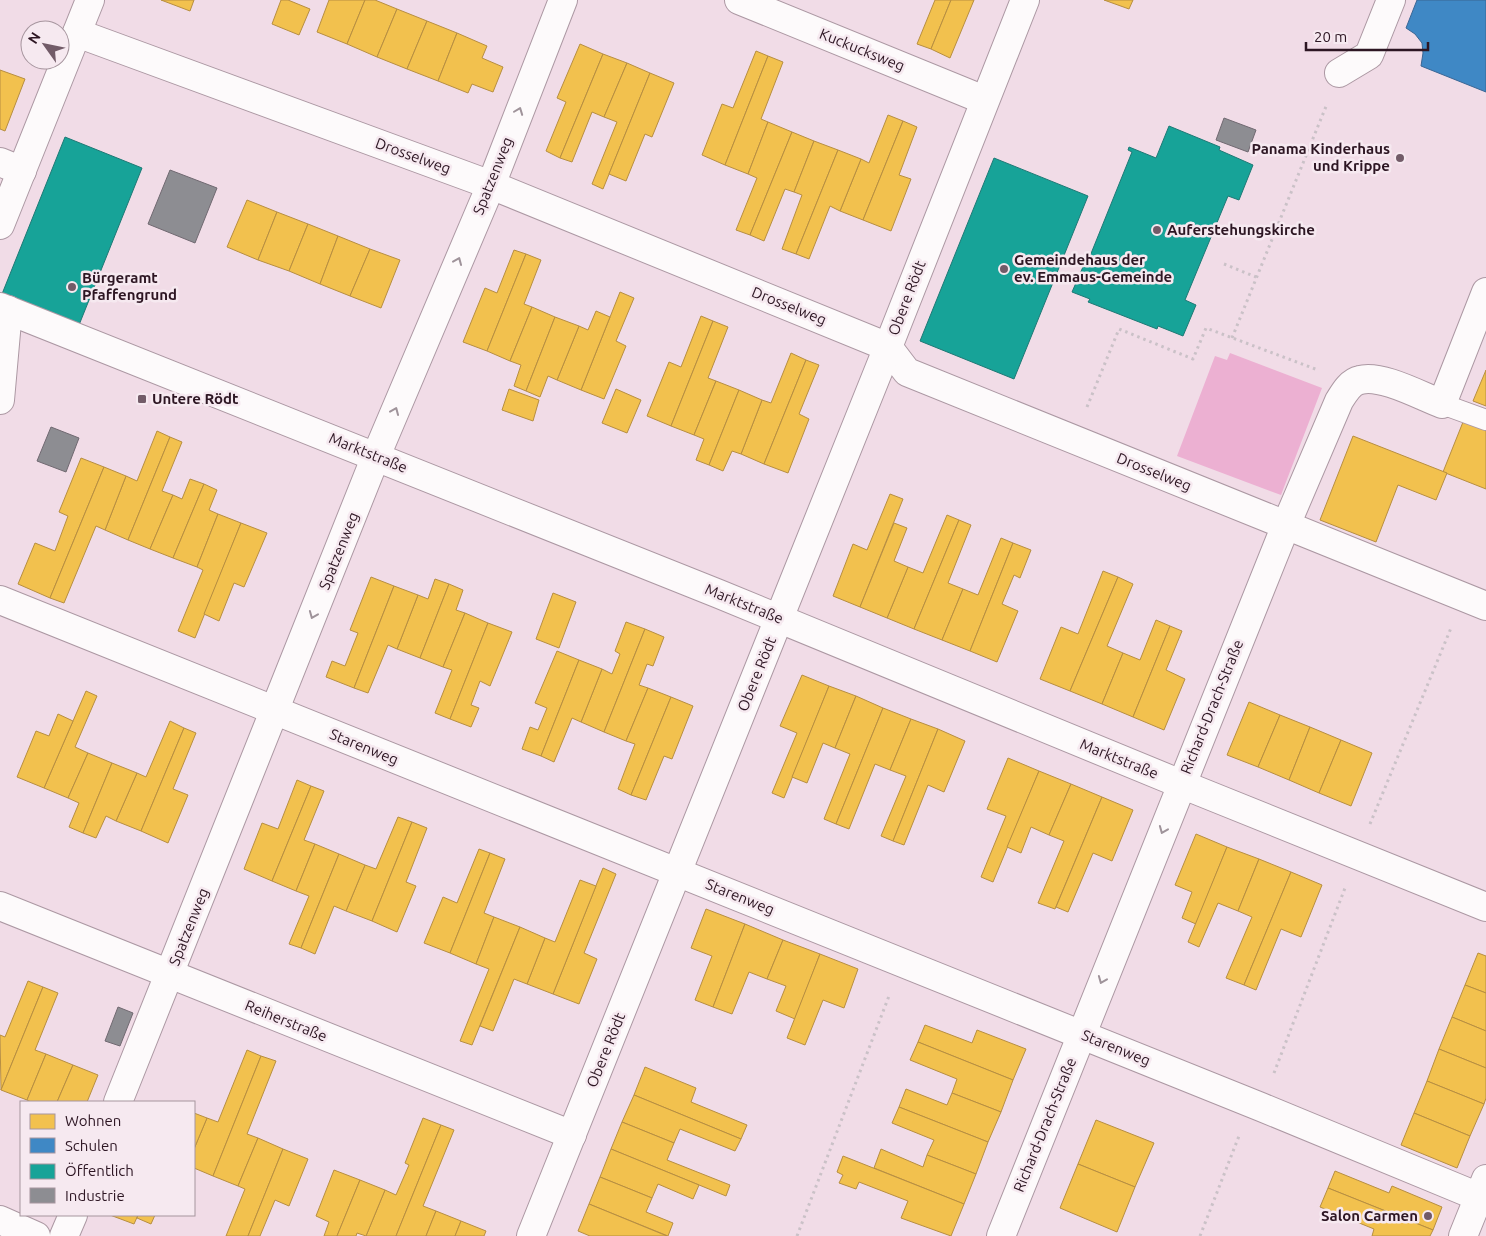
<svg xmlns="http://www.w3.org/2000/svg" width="1486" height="1236" font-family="Ubuntu,sans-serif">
<rect width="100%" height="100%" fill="#f1dce7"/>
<polygon fill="#ecb0d2" points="1230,353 1322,388 1281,495 1177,456 1215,356 1227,360"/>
<g fill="#f2c14e" stroke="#b78e41">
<polygon points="161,0 194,0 190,11"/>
<polygon points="281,0 288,0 310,9 299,35 272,24"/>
<polygon points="329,0 365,0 347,44 317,32"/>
<polygon points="365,0 375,0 397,9 377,57 347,44"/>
<polygon points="935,0 951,0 931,49 917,44"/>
<polygon points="951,0 974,0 950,58 931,49"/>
<polygon points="1104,0 1133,0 1129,9"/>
<polygon points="397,9 427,21 407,69 377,57"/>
<polygon points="427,21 457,33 438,81 407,69"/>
<polygon points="457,33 487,46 482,58 503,67 493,92 472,84 468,93 438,81"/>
<polygon points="580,44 603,54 560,158 546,151 566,102 557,98"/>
<polygon points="756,51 768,56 725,165 702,155 722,104 733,108"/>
<polygon points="603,54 627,63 604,117 592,112 572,162 560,158"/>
<polygon points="768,56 783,62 761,119 768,122 748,174 725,165"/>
<polygon points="627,63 650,73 603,189 592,184 617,122 604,117"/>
<polygon points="0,70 25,79 5,131 0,129"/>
<polygon points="650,73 674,83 652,137 645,134 626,181 609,174"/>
<polygon points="888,115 903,121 863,220 840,211 861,159 869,163"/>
<polygon points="903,121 917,127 899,175 911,179 891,231 863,220"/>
<polygon points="768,122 792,132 750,235 736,230 757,178 748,174"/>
<polygon points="792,132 814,141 794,192 785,189 764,241 750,235"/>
<polygon points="814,141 838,150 796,254 782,249 802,195 794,192"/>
<polygon points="838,150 861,159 840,211 830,206 809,259 796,254"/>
<polygon points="247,200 277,212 258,260 227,247"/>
<polygon points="277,212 308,224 289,271 258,260"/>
<polygon points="308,224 338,236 320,284 289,271"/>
<polygon points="338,236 370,249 350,296 320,284"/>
<polygon points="370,249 400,260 381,308 350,296"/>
<polygon points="514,250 526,254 487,351 463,342 485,288 497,293"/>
<polygon points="526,254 541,260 524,304 532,307 510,361 487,351"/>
<polygon points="620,292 634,298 616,341 626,346 604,399 581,390"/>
<polygon points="532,307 555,317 526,391 514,386 521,365 510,361"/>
<polygon points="596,311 610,317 581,390 557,380 579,326 588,330"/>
<polygon points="701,316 713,321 671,426 647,416 669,362 681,367"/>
<polygon points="555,317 579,326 557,380 548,376 540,397 526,391"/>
<polygon points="713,321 728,327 708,378 716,381 694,435 671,426"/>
<polygon points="791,353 806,360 764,464 741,454 762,400 771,403"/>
<polygon points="806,360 819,365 799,414 809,419 788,473 764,464"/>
<polygon points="1486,370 1486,406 1473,401"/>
<polygon points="716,381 739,390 709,465 696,460 704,439 694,435"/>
<polygon points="509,389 539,400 533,421 502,410"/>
<polygon points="616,389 641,400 627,433 602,423"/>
<polygon points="739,390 762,400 741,454 732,451 723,471 709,465"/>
<polygon points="1465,417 1486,426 1486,489 1443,472"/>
<polygon points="157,431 170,437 128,540 105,530 126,476 137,481"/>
<polygon points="1353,436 1447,473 1436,500 1398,485 1376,542 1320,520"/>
<polygon points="170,437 182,442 162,491 173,495 150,549 128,540"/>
<polygon points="81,458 104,467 50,598 18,584 35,543 55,551 68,516 59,512"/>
<polygon points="104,467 126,476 105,530 96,526 64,603 50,598"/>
<polygon points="190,479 204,484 173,558 150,549 173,495 182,499"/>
<polygon points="204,484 217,490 209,510 218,514 197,567 173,558"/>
<polygon points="890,494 903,499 860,607 833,596 853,544 867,550"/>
<polygon points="218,514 241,523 195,638 178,631 203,570 197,567"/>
<polygon points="947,515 959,520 914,629 887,618 908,567 923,573"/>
<polygon points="959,520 971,525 948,583 963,589 942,640 914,629"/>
<polygon points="241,523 267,533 244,587 234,583 219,621 204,614"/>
<polygon points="894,523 907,528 894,561 908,567 887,618 860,607"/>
<polygon points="1001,538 1013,543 970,651 942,640 963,589 978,595"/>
<polygon points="1013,543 1031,550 1020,578 1014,575 1002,604 1018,611 997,662 970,651"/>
<polygon points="1103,571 1118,577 1070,691 1040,679 1061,627 1078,634"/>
<polygon points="371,577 394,586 354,688 326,677 332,661 345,666 358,633 350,630"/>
<polygon points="1118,577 1133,584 1107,646 1123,653 1102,704 1070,691"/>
<polygon points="435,579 449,584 420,658 397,649 418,595 428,599"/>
<polygon points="449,584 463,590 456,610 465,613 443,667 420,658"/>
<polygon points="394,586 418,595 397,649 388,645 368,693 354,688"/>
<polygon points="553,593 576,602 559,648 536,639"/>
<polygon points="465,613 488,623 450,719 435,713 452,670 443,667"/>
<polygon points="1156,620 1170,626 1133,717 1102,704 1123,653 1140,660"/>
<polygon points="626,622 645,629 604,732 581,722 602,669 612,674 620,654 615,651"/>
<polygon points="488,623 512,632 490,686 480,681 471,705 479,708 471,727 450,719"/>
<polygon points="1170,626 1182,631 1166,670 1185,679 1164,730 1133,717"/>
<polygon points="645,629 664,637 653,666 647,664 639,685 648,688 626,741 604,732"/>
<polygon points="557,651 579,660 541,756 522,749 530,727 538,730 547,708 535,703"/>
<polygon points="579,660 602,669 581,722 572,718 554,762 541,756"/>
<polygon points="802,675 829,686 784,798 772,793 797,733 780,726"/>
<polygon points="829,686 856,696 835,748 823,743 807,783 792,777"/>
<polygon points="648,688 671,697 631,795 618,789 635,744 626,741"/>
<polygon points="86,691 97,696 75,747 88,753 68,798 44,788"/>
<polygon points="856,696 883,708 836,824 824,819 850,754 835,748"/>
<polygon points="671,697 693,706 672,759 664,756 646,800 631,795"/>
<polygon points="1249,702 1280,715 1258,767 1227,755"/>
<polygon points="883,708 911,719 890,770 875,764 849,829 836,824"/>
<polygon points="58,714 73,721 44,788 17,777 36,731 49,736"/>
<polygon points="1280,715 1310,727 1289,780 1258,767"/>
<polygon points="911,719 938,729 893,841 881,836 906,776 890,770"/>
<polygon points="170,721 184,728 141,831 116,821 137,773 146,777"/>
<polygon points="1310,727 1341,740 1319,793 1289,780"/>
<polygon points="184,728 196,733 173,789 188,795 168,843 141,831"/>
<polygon points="938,729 965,741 944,792 928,785 904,845 893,841"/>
<polygon points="1341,740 1372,753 1351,806 1319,793"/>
<polygon points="88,753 112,763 83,833 69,827 79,803 68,798"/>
<polygon points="1008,758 1039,771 993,882 981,877 1006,816 987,809"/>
<polygon points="112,763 137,773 116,821 106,816 96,838 83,833"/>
<polygon points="1039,771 1071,784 1049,835 1031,827 1021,853 1007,847"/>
<polygon points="297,780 311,786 272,881 244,869 262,823 278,829"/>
<polygon points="1071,784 1102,797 1055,909 1038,903 1064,841 1049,835"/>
<polygon points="311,786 324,791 304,840 315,844 296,891 272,881"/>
<polygon points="1102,797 1133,810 1112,861 1093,853 1068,912 1056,907"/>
<polygon points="398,817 412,822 372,921 346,911 365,865 376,869"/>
<polygon points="412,822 427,828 406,882 416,886 397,932 372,921"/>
<polygon points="1196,834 1227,847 1196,924 1182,918 1192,892 1175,885"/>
<polygon points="315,844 339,854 301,948 289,944 309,896 296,891"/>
<polygon points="1227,847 1259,859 1238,911 1218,903 1199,947 1188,942"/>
<polygon points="479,849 490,853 450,953 424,943 443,897 457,903"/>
<polygon points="490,853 505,859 484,913 494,917 476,964 450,953"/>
<polygon points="339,854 365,865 346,911 334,906 315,954 301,948"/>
<polygon points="1259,859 1291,872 1244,985 1226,978 1252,917 1238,911"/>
<polygon points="603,868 616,874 584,953 597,959 579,1004 553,994"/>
<polygon points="1291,872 1322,885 1301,937 1281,929 1256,990 1244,985"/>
<polygon points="580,880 596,886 553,994 527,984 545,938 555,942"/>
<polygon points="706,909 745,924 713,1007 695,1000 712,956 691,948"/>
<polygon points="494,917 520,927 472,1045 460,1041 489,969 476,964"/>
<polygon points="745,924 783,940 767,979 749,972 732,1014 713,1007"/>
<polygon points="520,927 545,938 527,984 514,979 493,1031 480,1026"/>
<polygon points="783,940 820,954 795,1019 776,1011 786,986 767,979"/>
<polygon points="1478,953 1486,956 1486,993 1465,985"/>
<polygon points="820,954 858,969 844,1008 823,1000 805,1045 787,1038"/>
<polygon points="28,981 43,987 1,1090 0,1035 5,1037"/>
<polygon points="1465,985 1486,993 1486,1031 1452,1017"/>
<polygon points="43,987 58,993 35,1050 46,1054 27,1100 1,1090"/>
<polygon points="1452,1017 1486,1031 1486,1068 1439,1049"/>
<polygon points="925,1025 972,1043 977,1030 1026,1049 1013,1080 918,1042"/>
<polygon points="918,1042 1013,1080 1001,1112 952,1093 957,1079 910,1060"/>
<polygon points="1439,1049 1486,1068 1486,1098 1484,1104 1427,1081"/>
<polygon points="247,1050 261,1056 213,1176 194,1168 194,1149 207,1118 218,1122"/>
<polygon points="46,1054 73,1065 57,1102 31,1102 27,1100"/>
<polygon points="261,1056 276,1061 247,1134 258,1138 238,1186 213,1176"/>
<polygon points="73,1065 98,1075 87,1102 57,1102"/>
<polygon points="645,1067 696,1088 691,1102 747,1125 741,1139 634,1095"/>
<polygon points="1427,1081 1484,1104 1470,1136 1414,1113"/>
<polygon points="906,1089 947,1105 952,1093 1001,1112 988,1142 899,1107"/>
<polygon points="634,1095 741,1139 735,1151 680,1129 674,1143 622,1122"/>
<polygon points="899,1107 988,1142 976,1174 927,1155 934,1140 892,1123"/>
<polygon points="194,1113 207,1118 194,1149"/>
<polygon points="1414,1113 1470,1136 1457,1168 1401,1145"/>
<polygon points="423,1118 441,1125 396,1236 366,1236 385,1190 396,1195 409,1165 405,1163"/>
<polygon points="1096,1120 1154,1143 1135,1187 1078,1164"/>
<polygon points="622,1122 674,1143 667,1160 730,1185 726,1196 611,1149"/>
<polygon points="441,1125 454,1130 423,1206 436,1211 426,1236 396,1236"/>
<polygon points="258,1138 283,1149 248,1236 226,1236 245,1189 238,1186"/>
<polygon points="283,1149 308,1159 289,1206 275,1200 260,1236 248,1236"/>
<polygon points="611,1149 699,1185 693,1199 658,1184 652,1198 600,1177"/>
<polygon points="881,1149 923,1167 927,1155 976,1174 964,1204 874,1168"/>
<polygon points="843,1156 964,1204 951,1236 901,1218 908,1201 859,1182 856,1189 839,1183 843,1175 837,1172"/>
<polygon points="1078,1164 1135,1187 1117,1232 1060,1208"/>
<polygon points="334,1170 360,1180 337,1236 324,1236 329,1222 316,1216"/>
<polygon points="1335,1171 1389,1193 1392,1186 1442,1207 1433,1230 1328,1188"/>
<polygon points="600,1177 652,1198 646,1212 673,1223 668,1236 589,1204"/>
<polygon points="360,1180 385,1190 366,1236 357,1233 356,1236 337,1236"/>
<polygon points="1328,1188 1433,1230 1430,1236 1372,1236 1374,1229 1320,1207"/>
<polygon points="589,1204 667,1236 590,1236 578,1231"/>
<polygon points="436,1211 461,1221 455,1236 426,1236"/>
<polygon points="110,1215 138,1215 134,1224"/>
<polygon points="138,1215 155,1215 151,1224 137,1218"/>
<polygon points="461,1221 486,1231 484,1236 455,1236"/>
</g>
<polygon fill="#3f88c5" stroke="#3a6694" points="1417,0 1486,0 1486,92 1421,66 1423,53 1422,43 1415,34 1406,28"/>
<g fill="#17a398" stroke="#1e7975">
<polygon points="1169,126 1220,147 1219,150 1253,165 1239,200 1228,196 1185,300 1196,305 1183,336 1158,326 1157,329 1088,302 1090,299 1072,292 1086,260 1088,261 1132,152 1128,150 1129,147 1156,158"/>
<polygon points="65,137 142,168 79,325 2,294"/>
<polygon points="994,158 1088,196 1014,379 920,341"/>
</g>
<g fill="#8d8d92" stroke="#706971">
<polygon points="1224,118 1256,130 1248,152 1216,140"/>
<polygon points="170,170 217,188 195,243 148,224"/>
<polygon points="51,427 79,438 66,472 37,461"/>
<polygon points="118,1007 133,1013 120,1046 105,1041"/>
</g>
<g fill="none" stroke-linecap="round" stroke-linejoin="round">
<g stroke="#ac98a3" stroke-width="22">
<polyline id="service" points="1442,404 1486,420"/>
</g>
<g stroke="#ac98a3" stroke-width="30">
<g id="minor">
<polyline points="739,0 984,100"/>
<polyline points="77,33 491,185 888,347 907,372 1486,606"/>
<polyline points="1339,73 1369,55 1391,0"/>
<polyline points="0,162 22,171"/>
<polyline points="0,225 90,0"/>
<polyline points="0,307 719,594 1181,784 1486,907"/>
<polyline points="0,400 8,310"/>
<polyline points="0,600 1261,1107 1479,1197"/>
<polyline points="0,906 572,1135"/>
<polyline points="118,1102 376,456 491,185 563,0"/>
<polyline points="0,1220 36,1236"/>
<polyline points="64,1236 73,1215"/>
<polyline points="531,1236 888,347 1025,0"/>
<path d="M1001 1236 1286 525 1339 401C1344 393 1350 382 1360 380 1381 374 1421 396 1442 404L1486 292"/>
<polyline points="1463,1236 1486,1179"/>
</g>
</g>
<g stroke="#cac1c7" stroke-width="3" stroke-dasharray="2.5 4" stroke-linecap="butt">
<polyline points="1224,264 1256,277"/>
<polyline points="1232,338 1327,104"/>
<polyline points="1087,407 1119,329 1193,359 1206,328 1318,370"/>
<polyline points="1370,824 1451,628"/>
<polyline points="1274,1073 1345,888"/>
<polyline points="797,1236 889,996"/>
<polyline points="1200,1236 1239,1136"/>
</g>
<use href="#service" stroke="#fdfafb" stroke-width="20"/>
<use href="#minor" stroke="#fdfafb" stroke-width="28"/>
</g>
<defs><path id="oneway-chevron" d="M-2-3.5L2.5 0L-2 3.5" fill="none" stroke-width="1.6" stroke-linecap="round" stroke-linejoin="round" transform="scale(1.25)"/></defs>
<g stroke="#9f939a">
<use href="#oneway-chevron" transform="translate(519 111) rotate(-69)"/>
<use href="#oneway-chevron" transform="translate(458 261) rotate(-67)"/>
<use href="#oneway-chevron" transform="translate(395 411) rotate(-67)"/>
<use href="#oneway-chevron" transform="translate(313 615) rotate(112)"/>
<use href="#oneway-chevron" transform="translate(1163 830) rotate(112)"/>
<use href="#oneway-chevron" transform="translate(1102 980) rotate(112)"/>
</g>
<g fill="#725b68" stroke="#f6e9f0" stroke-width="2">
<circle cx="1400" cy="158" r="5"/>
<circle cx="1157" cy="230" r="5"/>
<circle cx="1004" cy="269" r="5"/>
<circle cx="72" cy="287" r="5"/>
<rect x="137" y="394" width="10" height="10" rx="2.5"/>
<circle cx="1428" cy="1216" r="5"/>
</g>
<g text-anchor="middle" stroke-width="5" stroke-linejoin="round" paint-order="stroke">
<g font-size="15" fill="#2d1623" stroke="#f6e9f0">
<text transform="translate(862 50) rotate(22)" y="5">Kuckucksweg</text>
<text transform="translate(413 156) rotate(20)" y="5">Drosselweg</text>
<text transform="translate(493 176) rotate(-68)" y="5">Spatzenweg</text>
<text transform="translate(907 298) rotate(-69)" y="5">Obere Rödt</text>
<text transform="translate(789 306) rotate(22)" y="5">Drosselweg</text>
<text transform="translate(368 453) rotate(22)" y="5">Marktstraße</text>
<text transform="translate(1154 472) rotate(22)" y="5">Drosselweg</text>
<text transform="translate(339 551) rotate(-68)" y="5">Spatzenweg</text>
<text transform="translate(744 604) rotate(22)" y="5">Marktstraße</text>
<text transform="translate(757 674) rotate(-68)" y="5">Obere Rödt</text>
<text transform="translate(1212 707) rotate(-68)" y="5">Richard-Drach-Straße</text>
<text transform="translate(364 747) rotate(22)" y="5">Starenweg</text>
<text transform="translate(1119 759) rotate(22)" y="5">Marktstraße</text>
<text transform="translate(740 897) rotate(22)" y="5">Starenweg</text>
<text transform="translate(189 927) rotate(-68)" y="5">Spatzenweg</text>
<text transform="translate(286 1021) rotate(22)" y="5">Reiherstraße</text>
<text transform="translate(1116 1048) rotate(22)" y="5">Starenweg</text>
<text transform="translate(606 1050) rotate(-68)" y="5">Obere Rödt</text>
<text transform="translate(1045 1125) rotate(-68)" y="5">Richard-Drach-Straße</text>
</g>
<g font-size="15" font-weight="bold" fill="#2d1623" stroke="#f6e9f0" text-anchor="start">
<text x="1390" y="154" text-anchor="end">Panama Kinderhaus<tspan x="1390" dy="17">und Krippe</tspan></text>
<text x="1167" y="235">Auferstehungskirche</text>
<text x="1014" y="265">Gemeindehaus der<tspan x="1014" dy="17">ev. Emmaus-Gemeinde</tspan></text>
<text x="82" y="283">Bürgeramt<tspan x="82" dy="17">Pfaffengrund</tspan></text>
<text x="152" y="404">Untere Rödt</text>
<text x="1418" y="1221" text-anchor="end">Salon Carmen</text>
</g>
</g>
<rect x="20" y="1101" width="175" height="115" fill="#f6e9f0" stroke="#a6959e"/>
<rect x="30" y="1114" width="25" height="15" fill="#f2c14e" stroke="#a6959e"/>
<text x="65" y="1126" font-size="15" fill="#2d1623">Wohnen</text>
<rect x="30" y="1138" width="25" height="15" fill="#3f88c5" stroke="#a6959e"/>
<text x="65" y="1151" font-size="15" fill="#2d1623">Schulen</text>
<rect x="30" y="1164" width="25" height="15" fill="#17a398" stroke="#a6959e"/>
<text x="65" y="1176" font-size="15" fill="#2d1623">Öffentlich</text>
<rect x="30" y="1188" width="25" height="15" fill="#8d8d92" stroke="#a6959e"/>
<text x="65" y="1201" font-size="15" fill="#2d1623">Industrie</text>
<g transform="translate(45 45) rotate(303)"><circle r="24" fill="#f6e9f0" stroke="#a6959e"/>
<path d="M0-4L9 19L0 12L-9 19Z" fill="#725b68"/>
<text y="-8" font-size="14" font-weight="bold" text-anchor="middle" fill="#2d1623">N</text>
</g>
<path d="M1306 42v8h122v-8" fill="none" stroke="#2d1623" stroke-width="2.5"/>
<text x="1314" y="42" font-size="15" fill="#2d1623" stroke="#f6e9f0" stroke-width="4" paint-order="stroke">20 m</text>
</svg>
